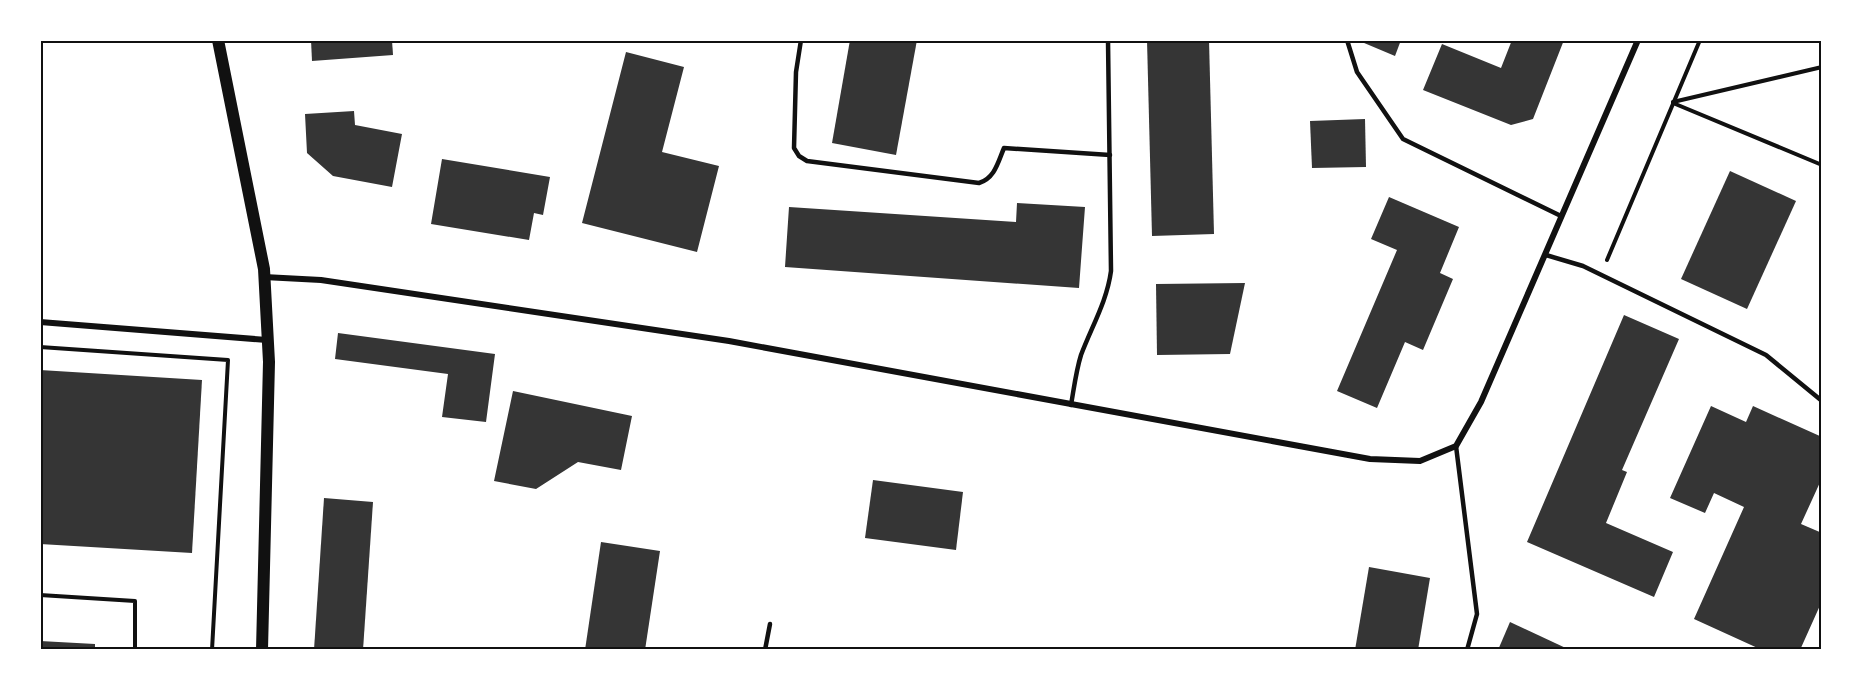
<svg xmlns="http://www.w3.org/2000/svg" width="1862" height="690" font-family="'Fira Sans',sans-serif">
<rect width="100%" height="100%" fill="#fff"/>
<g fill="#353535">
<polygon points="311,40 392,40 393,55 312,61"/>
<polygon points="850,40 917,40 896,155 832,143"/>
<polygon points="1147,40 1209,40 1214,234 1152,236"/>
<polygon points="1357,40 1401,40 1395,56"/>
<polygon points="1512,40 1564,40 1533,119 1511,125 1423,90 1442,44 1501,68"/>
<polygon points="626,52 684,67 662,152 719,166 697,252 582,223"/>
<polygon points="354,111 355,125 402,134 392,187 333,176 307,153 305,114"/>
<polygon points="1365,119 1366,167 1312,168 1310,121"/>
<polygon points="442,159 550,177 543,215 534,213 529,240 431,224"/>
<polygon points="1730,171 1796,201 1747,309 1681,279"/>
<polygon points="1389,197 1459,227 1440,273 1453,279 1423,350 1405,342 1377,408 1337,391 1397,250 1371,239"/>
<polygon points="1017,203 1085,207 1079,288 785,267 789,207 1016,222"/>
<polygon points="1245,283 1230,354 1157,355 1156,284"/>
<polygon points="1624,315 1679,339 1622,470 1627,472 1606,523 1673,552 1654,597 1527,542"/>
<polygon points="338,333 495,354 486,422 442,417 448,374 335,359"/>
<polygon points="40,370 202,380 192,553 40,544"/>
<polygon points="513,391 632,416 621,470 578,462 536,489 494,481"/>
<polygon points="1711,406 1746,422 1753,406 1822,437 1822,478 1801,524 1822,533 1822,601 1800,650 1762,650 1694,619 1744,507 1714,493 1705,513 1670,498"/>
<polygon points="873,480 963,492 956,550 865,538"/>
<polygon points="324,498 373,502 363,650 314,650"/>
<polygon points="601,542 660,551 645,650 585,650"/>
<polygon points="1369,567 1430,578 1418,650 1355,650"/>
<polygon points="1510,622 1570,650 1498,650"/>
<polygon points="40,641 95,644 95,650 40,650"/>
</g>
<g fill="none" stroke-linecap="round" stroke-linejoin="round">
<g stroke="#111" stroke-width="4">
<polyline points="1673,102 1822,67"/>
<polyline points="1673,103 1822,165"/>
<polyline points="1607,260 1700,40"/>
<polyline points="40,347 228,360 212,650"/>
<polyline points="40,595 135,601 135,650"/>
</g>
<g stroke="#111" stroke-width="4.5">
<path d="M801 40 796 72 794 148 799 156 807 161 979 183C995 178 998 162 1004 148L1110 155"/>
<polyline points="1347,40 1357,72 1403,139 1561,216"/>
<polyline points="1546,255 1583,266 1766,355 1822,401"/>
<path d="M1071 405C1074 388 1076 371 1081 355 1092 326 1107 301 1111 271L1108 40"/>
<polyline points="1456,446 1477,614 1467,650"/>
<polyline points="765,650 770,624"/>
</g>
<g stroke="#111" stroke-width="6">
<polyline points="264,277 321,280 729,341 1370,459 1420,461 1456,446 1481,402 1638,40"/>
<polyline points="40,322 267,340"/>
</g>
<polyline stroke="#111" stroke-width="12" points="218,40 264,269 269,362 262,650"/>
</g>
<rect width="1862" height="690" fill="none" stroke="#ffffff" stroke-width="84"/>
<rect x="42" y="42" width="1778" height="606" fill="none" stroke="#111" stroke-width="2"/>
</svg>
